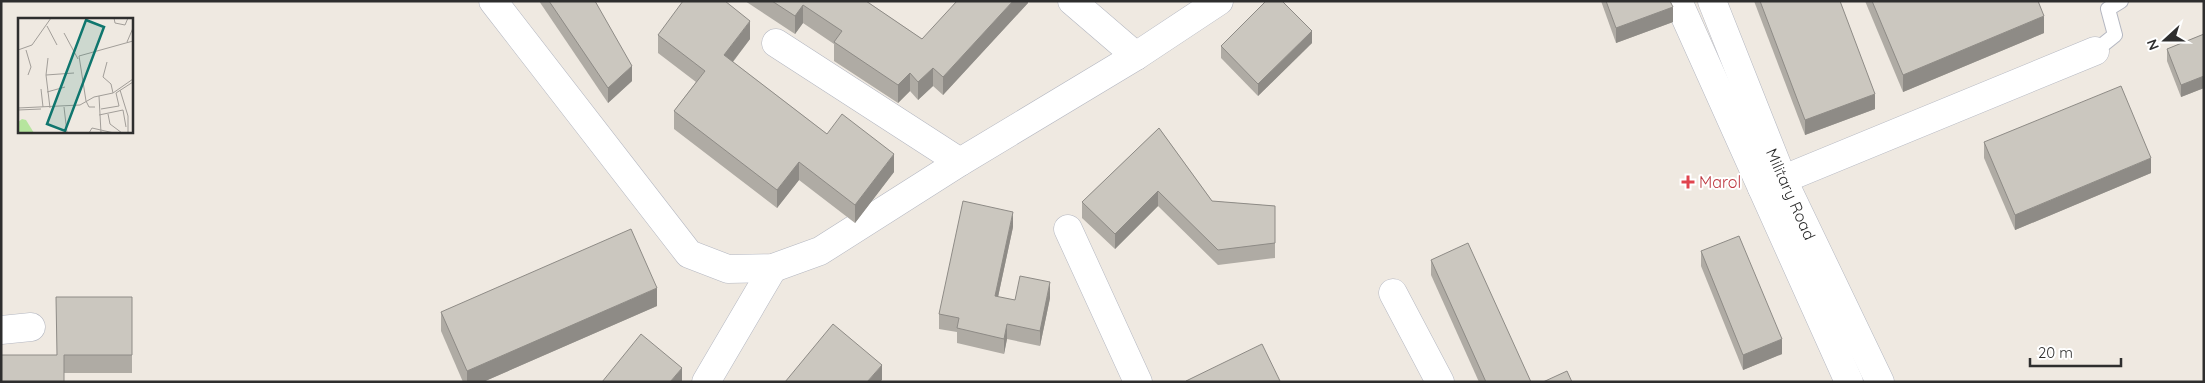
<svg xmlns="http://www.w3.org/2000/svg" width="2205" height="383" font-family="Quicksand,sans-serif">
<rect width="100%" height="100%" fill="#efe9e1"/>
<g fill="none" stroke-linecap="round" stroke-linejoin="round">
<g stroke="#b4b7c1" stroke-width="16">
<polyline id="lane" points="2095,51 2115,35 2108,9 2121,1"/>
</g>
<g stroke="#b4b7c1" stroke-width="29">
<g id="street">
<polyline points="493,1 689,254 728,269 773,268 820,251 960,162 1136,56 1219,1"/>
<polyline points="1072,1 1136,56"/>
<polyline points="776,43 960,162"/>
<polyline points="1762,188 2095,51"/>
<polyline points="1068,229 1138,382"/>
<polyline points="1393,293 1440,382"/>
<polyline points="1,330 31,327"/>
<polyline points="706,382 773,268"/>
</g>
</g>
<g stroke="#b4b7c1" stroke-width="29">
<g id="secondary">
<polyline points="1678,1 1849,382"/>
<polyline points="1712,1 1783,180 1880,382"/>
</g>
</g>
<use href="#lane" stroke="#fff" stroke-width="14"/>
<use href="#street" stroke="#fff" stroke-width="28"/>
<use href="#secondary" stroke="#fff" stroke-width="28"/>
</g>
<g fill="#afaba4">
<polygon points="539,1 595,1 632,81 608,103"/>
<polygon points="745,1 866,1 922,39 1028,1 1028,3 943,95 933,86 918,100 910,91 898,103 834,61 834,44 803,23 795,34"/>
<polygon points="1601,1 1670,1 1673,22 1616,43"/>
<polygon points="1754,1 1840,1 1875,109 1805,135"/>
<polygon points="1865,1 2038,1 2044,33 1903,92"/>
<polygon points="2204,34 2204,88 2181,97 2167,61 2167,49"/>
<polygon points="658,35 750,39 733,62 827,134 894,172 855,223 799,180 777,208 674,129 674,111 696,82 658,53"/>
<polygon points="1312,43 1258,96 1221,58 1221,46"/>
<polygon points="1159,128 1212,201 1275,206 1275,258 1218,265 1158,206 1115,249 1082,218 1082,202"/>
<polygon points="1984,142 2151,173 2015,230 1984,158"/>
<polygon points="1013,227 998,297 1015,300 1050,298 1040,346 1007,339 1004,354 957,343 957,332 939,329 939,314"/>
<polygon points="1701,251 1782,354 1743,370 1701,266"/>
<polygon points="1431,260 1531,382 1479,382 1431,275"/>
<polygon points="132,297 132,373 64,373 57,355"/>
<polygon points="657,306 483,382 463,382 441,331 441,312"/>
</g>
<g fill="#8e8b86">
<polygon points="1013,1 1028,1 1028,3 943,95 943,77"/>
<polygon points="803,5 803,23 795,34 795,16"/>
<polygon points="1673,7 1673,22 1616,43 1616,28"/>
<polygon points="2044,16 2044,33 1903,92 1903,75"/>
<polygon points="750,21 750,39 724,73 724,55"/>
<polygon points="1312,31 1312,43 1258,96 1258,84"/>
<polygon points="632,66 632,81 608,103 608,88"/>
<polygon points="933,68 933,86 918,100 918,82"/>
<polygon points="910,73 910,91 898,103 898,85"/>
<polygon points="2204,76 2204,88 2181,97 2181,85"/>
<polygon points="1875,94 1875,109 1805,135 1805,120"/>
<polygon points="894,154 894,172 855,223 855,205"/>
<polygon points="2151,158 2151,173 2015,230 2015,215"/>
<polygon points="799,162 799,180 777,208 777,190"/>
<polygon points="1158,191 1158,206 1115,249 1115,234"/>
<polygon points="1013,212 1013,227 995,311 995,296"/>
<polygon points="1050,282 1050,298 1040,346 1040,331"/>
<polygon points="657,288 657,306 483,382 467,382 467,371"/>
<polygon points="1007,324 1007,339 1004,354 1004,339"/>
<polygon points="1782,339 1782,354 1743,370 1743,355"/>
<polygon points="882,365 882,380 880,382 867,382"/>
<polygon points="682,368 682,382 670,382"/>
</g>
<g fill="#cbc7bf" stroke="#8e8b86">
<polygon points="549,1 595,1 632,66 608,88"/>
<polygon points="683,1 725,1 750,21 724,55 827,134 842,114 894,154 855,205 799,162 777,190 674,111 705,71 658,35"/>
<polygon points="772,1 866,1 922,39 957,1 1013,1 943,77 933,68 918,82 910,73 898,85 834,42 842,31 803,5 795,16"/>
<polygon points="1266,1 1282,1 1312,31 1258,84 1221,46"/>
<polygon points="1606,1 1670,1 1673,7 1616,28"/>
<polygon points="1760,1 1840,1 1875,94 1805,120"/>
<polygon points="1872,1 2038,1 2044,16 1903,75"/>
<polygon points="2204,34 2204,76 2181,85 2167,49"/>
<polygon points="2121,86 2151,158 2015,215 1984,142"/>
<polygon points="1159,128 1212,201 1275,206 1275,243 1218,250 1158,191 1115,234 1082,202"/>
<polygon points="963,201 1013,212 995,296 1015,300 1020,276 1050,282 1040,331 1007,324 1004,339 957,328 959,318 939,314"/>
<polygon points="631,229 657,288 467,371 441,312"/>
<polygon points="1739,236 1782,339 1743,355 1701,251"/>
<polygon points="1468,243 1531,382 1486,382 1431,260"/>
<polygon points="56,297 132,297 132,355 64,355 64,382 1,382 1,355 57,355"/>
<polygon points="833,324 882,365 867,382 785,382"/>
<polygon points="641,334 682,368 670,382 602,382"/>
<polygon points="1262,344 1280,381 1187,382 1186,381"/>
<polygon points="1567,371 1572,382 1543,382"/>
</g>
<path fill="#e0444e" stroke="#fff" stroke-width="2" d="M1685.5 174.5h5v5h5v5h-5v5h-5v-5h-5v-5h5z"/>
<g text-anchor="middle" stroke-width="4" stroke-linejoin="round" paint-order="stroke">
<g font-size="16" fill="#be3a42" stroke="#fff" text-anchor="start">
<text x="1699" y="188">Marol</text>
</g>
<g font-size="16" fill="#2e2e2e" stroke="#fff">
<text transform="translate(1791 194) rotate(66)" y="6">Military Road</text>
</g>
</g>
<g transform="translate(18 18)">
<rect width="115" height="115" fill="#efe9e1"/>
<path d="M4 101 8 102 16 115H0V104Z" fill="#b6e59e"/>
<path fill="none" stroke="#a29e99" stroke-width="1" d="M96 0 97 5 107 7 110 0M29 8 39 27M46 15 60 41M109 24 115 10M0 32 14 27 33 0M8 32 13 49 10 57M30 40 28 57 32 90M89 44 85 59 93 66 95 75M28 57 56 55M23 71 25 89M102 72 110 98V115M29 74 47 69M98 75 115 64M81 78 83 115M46 89 49 115M77 89H71L68 83 61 38 115 23M0 90 62 87 76 79 95 75 115 61M83 91 101 88 98 75M0 92 23 91M90 96 92 106 104 115M81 97 105 92 108 109M71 115 74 110 96 115"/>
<path fill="#0f766e" fill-opacity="0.15" stroke="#0f766e" stroke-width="2.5" d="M68 2 86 9 47 113 29 106Z"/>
<rect width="115" height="115" fill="none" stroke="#2e2e2e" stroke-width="2.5"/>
</g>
<rect width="2205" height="383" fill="none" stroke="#2e2e2e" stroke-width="5"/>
<g transform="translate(2165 40) rotate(249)" stroke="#ffffff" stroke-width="4" paint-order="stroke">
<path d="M0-4L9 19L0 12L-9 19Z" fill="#2e2e2e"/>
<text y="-8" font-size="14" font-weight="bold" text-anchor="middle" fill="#2e2e2e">N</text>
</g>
<path d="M2030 358v8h91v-8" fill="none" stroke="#2e2e2e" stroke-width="2.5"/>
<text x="2038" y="358" font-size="15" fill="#2e2e2e" stroke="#ffffff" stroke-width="4" paint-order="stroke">20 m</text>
</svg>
